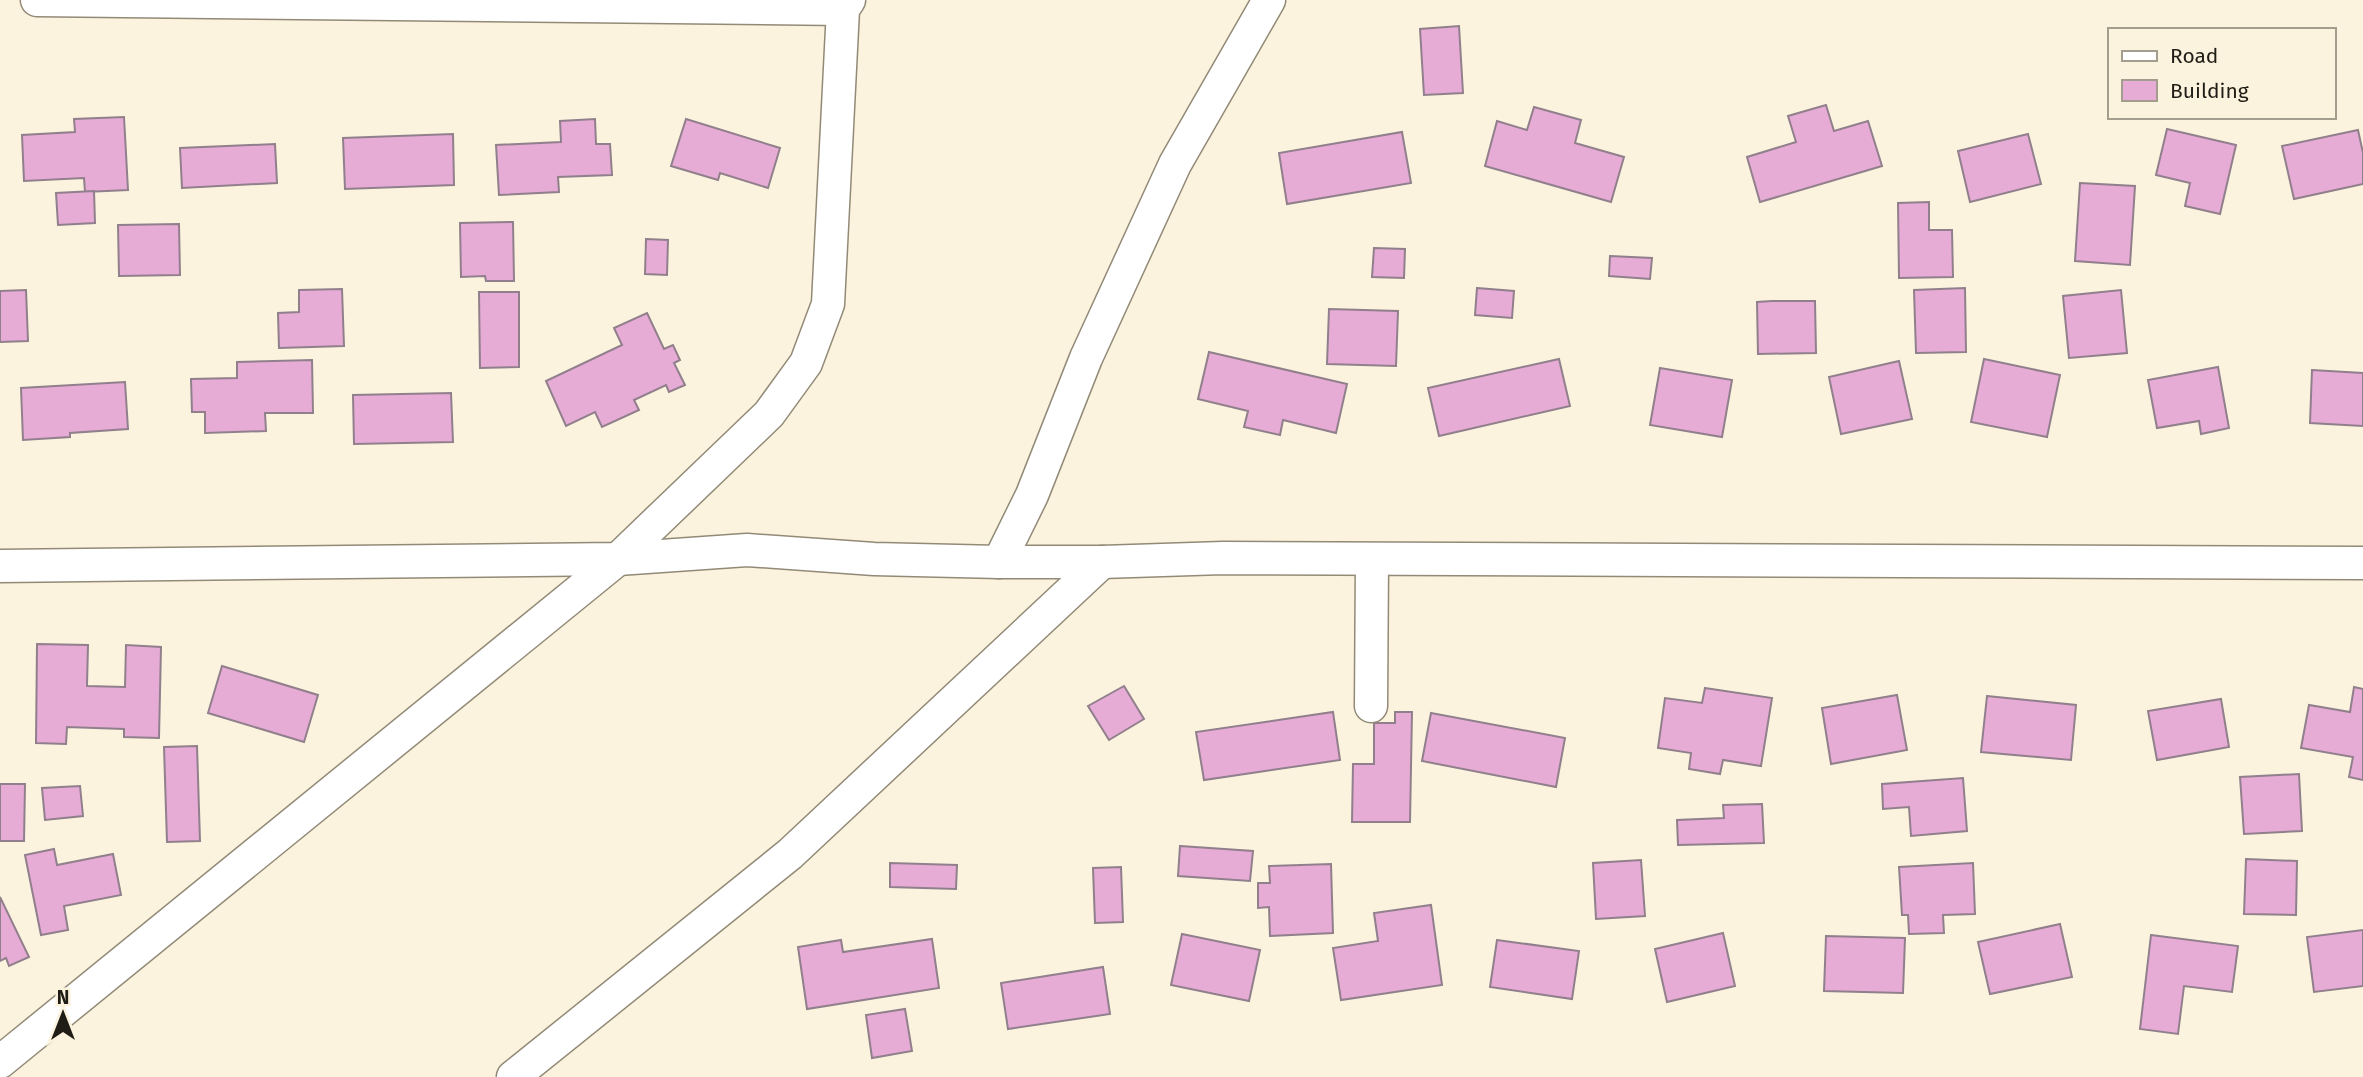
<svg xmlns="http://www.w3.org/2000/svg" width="2363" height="1077" font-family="'Fira Sans',sans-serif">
<rect width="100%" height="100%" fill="#fbf3de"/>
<g fill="#e6acd6" stroke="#917f8c" stroke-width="2">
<polygon points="1459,26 1463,93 1424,95 1420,29"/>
<polygon points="1826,105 1834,131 1868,121 1882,166 1760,202 1747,157 1796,142 1788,116"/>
<polygon points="1534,107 1581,120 1575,143 1624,157 1611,202 1485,166 1497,121 1527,130"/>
<polygon points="124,117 128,190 85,192 84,178 24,181 22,135 75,132 74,119"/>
<polygon points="595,119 596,144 610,144 612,175 558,177 559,192 499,195 496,145 561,142 560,121"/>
<polygon points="686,119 780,148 768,188 720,173 718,180 671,166"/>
<polygon points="2167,129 2236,145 2220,214 2185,206 2190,183 2156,175"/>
<polygon points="2358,130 2363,153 2363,184 2294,199 2282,146"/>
<polygon points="1402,132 1411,183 1287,204 1279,153"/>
<polygon points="453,134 454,185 345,189 343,138"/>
<polygon points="2028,134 2041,184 1970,202 1958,151"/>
<polygon points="275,144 277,183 182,188 180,148"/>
<polygon points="2080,183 2135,186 2130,265 2075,261"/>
<polygon points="94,191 95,223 58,225 56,193"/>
<polygon points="1929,202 1929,230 1952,230 1953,277 1899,278 1898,203"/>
<polygon points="513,222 514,281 486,281 485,276 461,277 460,223"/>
<polygon points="179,224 180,275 119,276 118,225"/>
<polygon points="646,239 668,240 667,275 645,274"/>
<polygon points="1374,248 1405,249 1404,278 1372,277"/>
<polygon points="1610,256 1652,258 1650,279 1609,276"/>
<polygon points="1477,288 1514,291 1512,318 1475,315"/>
<polygon points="1965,288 1966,352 1916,353 1914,290"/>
<polygon points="342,289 344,346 279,348 278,313 299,312 299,290"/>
<polygon points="26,290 28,341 0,342 0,291"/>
<polygon points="2121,290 2127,353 2069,358 2063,296"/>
<polygon points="479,292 519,292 519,367 480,368"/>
<polygon points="1772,301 1815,301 1816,353 1758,354 1757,302"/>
<polygon points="1329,309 1398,311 1396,366 1327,364"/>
<polygon points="647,313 664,349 673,345 680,360 674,363 685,385 669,392 666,385 634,400 639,410 602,427 595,412 566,426 546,381 622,345 614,328"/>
<polygon points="1209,352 1347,384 1336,433 1283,420 1280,435 1244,427 1248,411 1198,399"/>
<polygon points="1559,359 1570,406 1439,436 1428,388"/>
<polygon points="1984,359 2060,375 2047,437 1971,422"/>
<polygon points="312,360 313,413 265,413 266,431 205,433 205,412 192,412 191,379 237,378 237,362"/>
<polygon points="1899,361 1912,419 1841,434 1829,377"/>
<polygon points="2218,367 2229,428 2201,434 2199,421 2157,428 2148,380"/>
<polygon points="1660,368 1732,380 1722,437 1650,425"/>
<polygon points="2312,370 2363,373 2363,426 2310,423"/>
<polygon points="125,382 128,429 70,433 70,437 23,440 21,388"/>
<polygon points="451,393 453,442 354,444 353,395"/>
<polygon points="37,644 88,645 87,686 125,687 126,645 161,647 159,738 124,737 124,729 67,727 66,744 36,743"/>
<polygon points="222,666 318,695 304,742 208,713"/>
<polygon points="1124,686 1144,719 1109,740 1088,706"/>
<polygon points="2354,687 2363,689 2363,780 2349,777 2353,757 2301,748 2309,705 2350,712"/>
<polygon points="1705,688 1772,698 1761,766 1723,760 1720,774 1689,769 1691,753 1658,748 1665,698 1702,703"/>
<polygon points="1897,695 1907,750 1831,764 1822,708"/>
<polygon points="1987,696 2076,705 2071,760 1981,752"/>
<polygon points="2221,699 2229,747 2157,760 2148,711"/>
<polygon points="1333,712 1340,760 1204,780 1196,732"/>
<polygon points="1395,712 1412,712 1410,822 1352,822 1353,764 1374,764 1374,723 1395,723"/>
<polygon points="1431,713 1565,738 1556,787 1422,761"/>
<polygon points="197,746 200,841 167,842 164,747"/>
<polygon points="2299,774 2302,831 2244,834 2240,777"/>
<polygon points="1963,778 1967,831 1911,836 1909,807 1883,809 1882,784"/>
<polygon points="0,784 25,784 24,841 0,841"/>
<polygon points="80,786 83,816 45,820 42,788"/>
<polygon points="1762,804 1764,843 1678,845 1677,820 1724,818 1723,805"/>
<polygon points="1180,846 1253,851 1250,881 1178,876"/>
<polygon points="54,849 57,865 113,854 121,895 64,906 68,930 41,935 25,855"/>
<polygon points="2246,859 2297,861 2296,915 2244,914"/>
<polygon points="1641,860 1645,916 1596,919 1593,863"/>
<polygon points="890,863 957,865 956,889 890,887"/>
<polygon points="1973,863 1975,914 1943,915 1944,933 1909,934 1908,915 1902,915 1899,867"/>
<polygon points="1331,864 1333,933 1270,936 1269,907 1258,908 1258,883 1270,883 1269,866"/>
<polygon points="1121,867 1123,922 1095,923 1093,868"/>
<polygon points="0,897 29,957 9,966 6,958 0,961"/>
<polygon points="1431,905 1442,985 1341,1000 1333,948 1378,941 1374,913"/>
<polygon points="2060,924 2072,977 1990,994 1978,942"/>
<polygon points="2363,930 2363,986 2314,992 2307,937"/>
<polygon points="1723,933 1735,986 1667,1002 1655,949"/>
<polygon points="1182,934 1260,950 1249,1001 1171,985"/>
<polygon points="2151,935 2238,946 2232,992 2184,986 2178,1034 2140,1029"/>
<polygon points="1826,936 1905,938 1903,993 1824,991"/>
<polygon points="932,939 939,988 807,1009 798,947 841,940 843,952"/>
<polygon points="1497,940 1579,951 1572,999 1490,987"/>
<polygon points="1103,967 1110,1014 1008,1029 1001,983"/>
<polygon points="905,1009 912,1051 872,1058 866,1015"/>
</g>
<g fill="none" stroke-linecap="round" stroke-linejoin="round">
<g stroke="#928a77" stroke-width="35">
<g id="minor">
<polyline points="37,0 843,9"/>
<polyline points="1102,562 1223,558 2363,563"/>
<polyline points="0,566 618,559 747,550 874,559 999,562"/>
<polyline points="1371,706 1372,560"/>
<polyline points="0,1062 618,559 769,414 806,363 828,304 843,9 849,0"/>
<polyline points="513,1077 790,854 1102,562 999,562 1032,495 1086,358 1175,164 1269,0"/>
</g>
</g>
<use href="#minor" stroke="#fff" stroke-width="32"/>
</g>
<rect x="2108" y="28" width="228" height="91" fill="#fbf3de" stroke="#a39d8e" stroke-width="2"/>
<rect x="2122" y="51" width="35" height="10" fill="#ffffff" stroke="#a39d8e" stroke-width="2"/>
<text x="2170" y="63" font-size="21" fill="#201d16">Road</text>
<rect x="2122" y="80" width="35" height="21" fill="#e6acd6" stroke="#a39d8e" stroke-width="2"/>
<text x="2170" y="98" font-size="21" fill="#201d16">Building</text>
<g transform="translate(63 1014)" stroke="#fbf3de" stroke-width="5" paint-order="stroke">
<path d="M0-5L12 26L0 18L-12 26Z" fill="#201d16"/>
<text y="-10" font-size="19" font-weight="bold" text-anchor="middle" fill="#201d16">N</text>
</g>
</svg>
